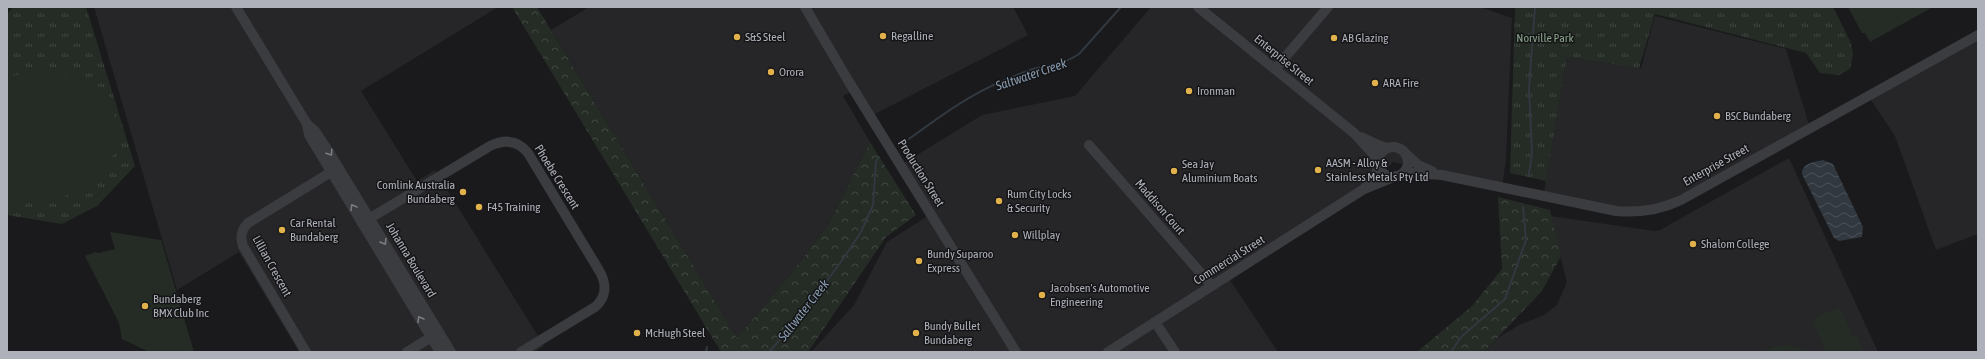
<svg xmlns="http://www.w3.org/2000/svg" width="1985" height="359" font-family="'Asap Condensed',sans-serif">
<defs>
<pattern id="grass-tufts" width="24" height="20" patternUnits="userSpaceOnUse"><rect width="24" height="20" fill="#242c25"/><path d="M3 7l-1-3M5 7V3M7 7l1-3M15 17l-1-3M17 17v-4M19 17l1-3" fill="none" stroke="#414843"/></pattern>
<pattern id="forest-crowns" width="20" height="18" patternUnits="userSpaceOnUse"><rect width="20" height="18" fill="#242c25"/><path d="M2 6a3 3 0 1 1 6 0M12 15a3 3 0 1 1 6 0" fill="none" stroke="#414843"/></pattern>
<pattern id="water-waves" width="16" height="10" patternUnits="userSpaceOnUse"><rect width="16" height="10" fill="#31383f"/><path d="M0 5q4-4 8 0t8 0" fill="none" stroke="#4c5259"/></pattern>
</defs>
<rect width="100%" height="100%" fill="#1a1a1c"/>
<g fill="#262629">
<polygon points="94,7 498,7 361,91 417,181 435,170 544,346 534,352 299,352 239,252 177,290"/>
<polygon points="589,7 1013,7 1028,35 871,116 854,90 843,96 870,142 828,225 793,271 737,338 551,30"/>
<polygon points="1151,7 1480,7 1512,18 1506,160 1502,187 1393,162 1365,190 1228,277 1278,352 811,352 854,305 887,242 931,214 901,165 982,115 1075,96"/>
<polygon points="1655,16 1786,49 1810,128 1648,211 1543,197 1567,57 1641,68"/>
<polygon points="1978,36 1978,234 1936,250 1895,136 1869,97"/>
<polygon points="1789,158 1878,352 1484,352 1498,338 1519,325 1544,315 1557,305 1567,282 1550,216 1654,231 1660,230"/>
</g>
<g fill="url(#grass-tufts)">
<polygon points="13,7 86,7 135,166 97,206 62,224 7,215 7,14"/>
<polygon points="1515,7 1833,7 1850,41 1853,54 1850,69 1839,75 1820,73 1806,53 1655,14 1639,68 1567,57 1546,181 1510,173"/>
</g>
<g fill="url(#forest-crowns)">
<polygon points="512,7 537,7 737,338 793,271 828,225 870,142 916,215 886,237 808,352 721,352"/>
<polygon points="1498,197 1550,210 1561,256 1542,291 1484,352 1417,352 1472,306 1502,269"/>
</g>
<g fill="#242c25">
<polygon points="1848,7 1933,7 1870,42 1865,33 1862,33"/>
<path d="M34 70C55 72 81 73 99 87 109 96 112 106 115 118 116 125 120 133 119 139 116 166 79 192 55 200 43 205 20 201 7 198V78Z"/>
<polygon points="110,232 161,240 194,352 149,352 122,339 119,323 85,256 95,252 98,253 115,249"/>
<polygon points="1840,307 1853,337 1857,336 1864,352 1822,352 1825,350 1812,319"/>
<polygon points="1789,345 1810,352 1762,352 1773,347"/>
</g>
<path fill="url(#water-waves)" d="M1823 160 1833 164 1863 227 1862 237 1839 241 1834 238 1802 174C1802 163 1814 162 1823 160Z"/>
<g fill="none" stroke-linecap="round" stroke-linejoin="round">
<g stroke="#31383f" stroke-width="2">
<path d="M909 139C939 117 970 94 1005 80 1014 76 1024 72 1033 69 1051 64 1063 65 1079 54L1121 7"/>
<polyline points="1529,174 1532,153 1529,88 1535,7"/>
<polyline points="706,352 707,347"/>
<polyline points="769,352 800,317 843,259 861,232 873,205 876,161 879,157"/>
<polyline points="1451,352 1461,337 1505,299 1526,240 1523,207"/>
</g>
<g stroke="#3b3c40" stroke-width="10">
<polyline points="236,7 307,124 315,131 329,152 451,352"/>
<polyline points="805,7 849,82 1016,352"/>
<polyline points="1198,7 1354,133 1373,154 1378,164"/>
<polyline points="1275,69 1328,7"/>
<polyline points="307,124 309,135 440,352"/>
<polyline points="1361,137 1378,145 1387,148"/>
<polyline points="1089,145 1212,286"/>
<circle cx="1393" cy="162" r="15"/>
<polyline points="1406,154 1418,165 1432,171"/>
<path d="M1400 175 1413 173 1442 175 1616 211C1638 213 1660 210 1681 200L1978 35"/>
<polyline points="1364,189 1376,174 1378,166"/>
<path d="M362 223 490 146C505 139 518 140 528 153L600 272C607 285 606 298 595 307L521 352"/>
<polyline points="1155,322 1175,352"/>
<path d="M306 352 243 246C240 237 241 230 248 223L336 169"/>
<polyline points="407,352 436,334"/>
<polyline points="1108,352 1364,189 1396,176"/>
</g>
</g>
<defs><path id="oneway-chevron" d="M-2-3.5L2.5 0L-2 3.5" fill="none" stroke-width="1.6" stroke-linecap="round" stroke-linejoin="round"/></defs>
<g stroke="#7a7c83">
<use href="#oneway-chevron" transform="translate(330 153) rotate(57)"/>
<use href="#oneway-chevron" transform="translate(353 207) rotate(-121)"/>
<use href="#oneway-chevron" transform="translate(384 242) rotate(59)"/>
<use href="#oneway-chevron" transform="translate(420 319) rotate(-121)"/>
</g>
<g fill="#e1b24c" stroke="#151517" stroke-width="1.5">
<circle cx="883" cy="36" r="4"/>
<circle cx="737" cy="37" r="4"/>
<circle cx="1334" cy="38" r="4"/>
<circle cx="771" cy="72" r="4"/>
<circle cx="1375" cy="83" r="4"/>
<circle cx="1189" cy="91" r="4"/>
<circle cx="1717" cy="116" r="4"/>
<circle cx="1318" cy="170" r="4"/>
<circle cx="1174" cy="171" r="4"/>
<circle cx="463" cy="192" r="4"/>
<circle cx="999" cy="201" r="4"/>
<circle cx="479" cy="207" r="4"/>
<circle cx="282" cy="230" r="4"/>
<circle cx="1015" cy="235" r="4"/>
<circle cx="1693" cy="244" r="4"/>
<circle cx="919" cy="261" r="4"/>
<circle cx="1042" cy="295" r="4"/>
<circle cx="145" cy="306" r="4"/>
<circle cx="637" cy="333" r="4"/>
<circle cx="916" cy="333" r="4"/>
</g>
<g text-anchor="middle" stroke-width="3" stroke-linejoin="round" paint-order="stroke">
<g font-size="12" fill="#aeb1ba" stroke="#151517" text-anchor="start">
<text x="891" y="40">Regalline</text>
<text x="745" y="41">S&amp;S Steel</text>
<text x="1342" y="42">AB Glazing</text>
<text x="779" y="76">Orora</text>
<text x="1383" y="87">ARA Fire</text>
<text x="1197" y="95">Ironman</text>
<text x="1725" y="120">BSC Bundaberg</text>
<text x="1326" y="167">AASM - Alloy &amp;<tspan x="1326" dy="14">Stainless Metals Pty Ltd</tspan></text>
<text x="1182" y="168">Sea Jay<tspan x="1182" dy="14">Aluminium Boats</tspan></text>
<text x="455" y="189" text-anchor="end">Comlink Australia<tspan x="455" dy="14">Bundaberg</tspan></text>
<text x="1007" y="198">Rum City Locks<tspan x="1007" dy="14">&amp; Security</tspan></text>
<text x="487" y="211">F45 Training</text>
<text x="290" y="227">Car Rental<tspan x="290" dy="14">Bundaberg</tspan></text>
<text x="1023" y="239">Willplay</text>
<text x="1701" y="248">Shalom College</text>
<text x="927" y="258">Bundy Suparoo<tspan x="927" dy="14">Express</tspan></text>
<text x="1050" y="292">Jacobsen's Automotive<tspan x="1050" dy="14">Engineering</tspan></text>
<text x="153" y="303">Bundaberg<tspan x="153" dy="14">BMX Club Inc</tspan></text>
<text x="924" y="330">Bundy Bullet<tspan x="924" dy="14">Bundaberg</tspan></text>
<text x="645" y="337">McHugh Steel</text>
</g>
<g font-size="12" fill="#87a389" stroke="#151517">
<text x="1545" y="42">Norville Park</text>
</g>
<g font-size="12" fill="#aeb1ba" stroke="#151517">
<text transform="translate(1284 60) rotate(39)" y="4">Enterprise Street</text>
<text transform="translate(1716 165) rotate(-29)" y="4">Enterprise Street</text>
<text transform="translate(921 173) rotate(58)" y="4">Production Street</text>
<text transform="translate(557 177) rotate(58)" y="4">Phoebe Crescent</text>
<text transform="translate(1160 207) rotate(49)" y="4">Maddison Court</text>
<text transform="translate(411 260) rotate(59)" y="4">Johanna Boulevard</text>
<text transform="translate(1229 260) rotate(-32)" y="4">Commercial Street</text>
<text transform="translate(272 266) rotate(61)" y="4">Lillian Crescent</text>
</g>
<g font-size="13" font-style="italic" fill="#899db1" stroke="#151517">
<text transform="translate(1031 74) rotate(-19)" y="5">Saltwater Creek</text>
<text transform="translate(803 310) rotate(-52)" y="5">Saltwater Creek</text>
</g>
</g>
<rect width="1985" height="359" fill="none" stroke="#aeb1ba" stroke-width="16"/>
</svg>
